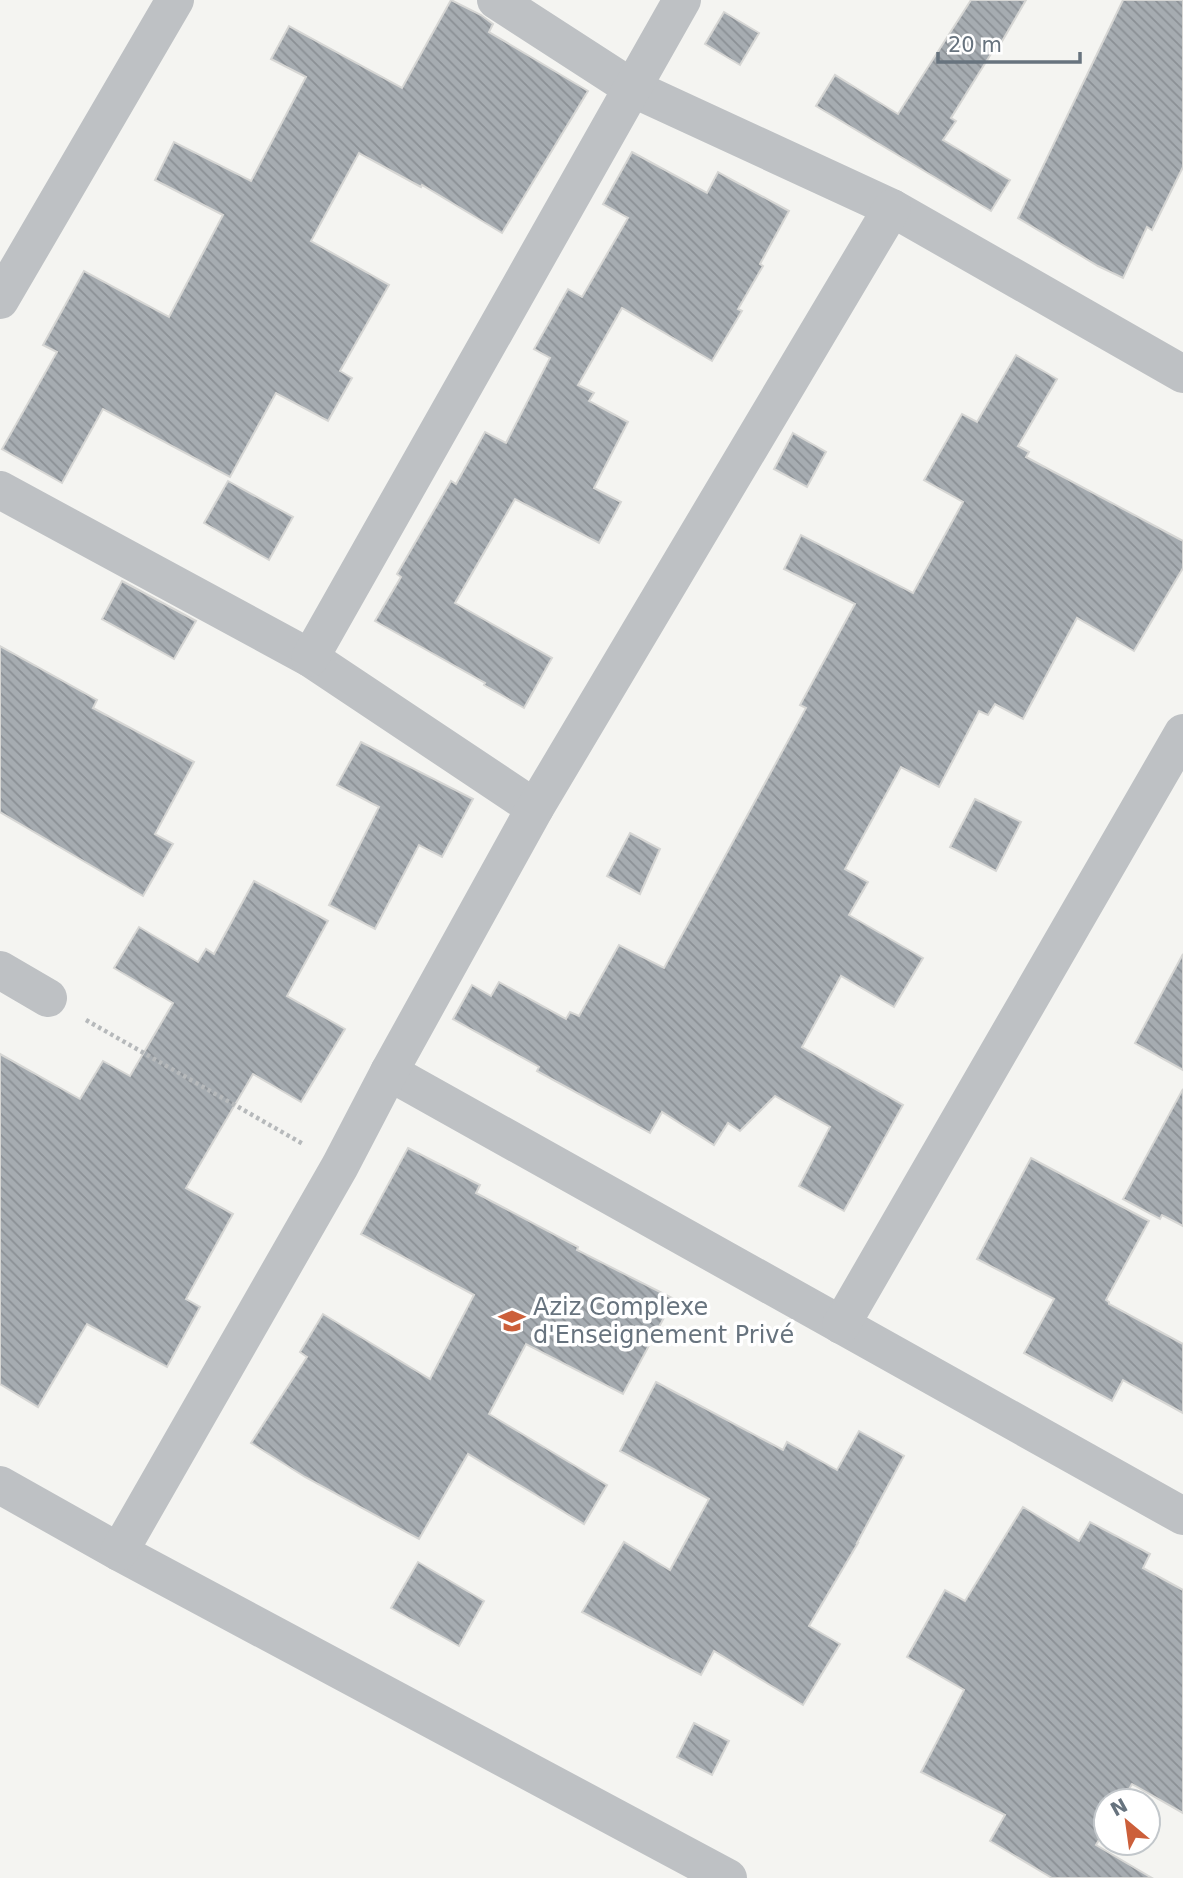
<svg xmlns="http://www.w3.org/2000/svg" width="1183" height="1878" font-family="'DejaVu Sans',sans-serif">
<defs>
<pattern id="building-back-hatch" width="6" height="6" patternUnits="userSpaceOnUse" patternTransform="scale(1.75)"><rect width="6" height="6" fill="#a6acb1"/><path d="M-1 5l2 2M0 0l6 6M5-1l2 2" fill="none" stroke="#8b9095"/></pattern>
</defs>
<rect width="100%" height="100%" fill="#f4f4f1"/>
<g fill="url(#building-back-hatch)" stroke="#d6d6d4" stroke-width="2">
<polygon points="451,0 481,15 493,24 489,32 588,91 502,233 422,185 421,187 359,153 311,241 389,285 340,371 352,378 328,421 276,393 230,477 103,409 62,483 2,449 57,352 43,345 84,271 169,317 223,215 155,180 174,142 251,181 306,77 271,59 289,26 402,88"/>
<polygon points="971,0 1026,0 1001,43 999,41 951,118 956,121 943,140 1010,180 991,211 816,106 835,75 898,114"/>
<polygon points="1123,0 1183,0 1183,167 1152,230 1147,227 1123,278 1098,266 1018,218"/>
<polygon points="724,12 759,33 740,65 705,44"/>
<polygon points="632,152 707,193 718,172 789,211 760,264 763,266 738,309 742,311 712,361 622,308 578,385 594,393 589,401 628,422 594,488 621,502 599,543 515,499 455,603 552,658 524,708 484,685 485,683 375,621 401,577 397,574 451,481 456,484 485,432 506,443 550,358 534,349 568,289 582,297 628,218 603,204"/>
<polygon points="1016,355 1057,379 1018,446 1029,452 1026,457 1183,541 1183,568 1134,651 1077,618 1023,719 995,704 988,715 979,711 939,787 901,767 845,869 868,882 849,915 923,958 894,1007 841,976 802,1047 903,1105 844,1211 799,1186 830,1127 775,1096 740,1131 728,1123 714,1145 662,1112 650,1133 537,1071 539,1067 453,1019 472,985 491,996 499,982 566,1019 570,1012 579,1016 619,945 664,968 806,708 800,705 855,604 784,569 801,535 913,593 963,502 924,480 962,414 977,422"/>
<polygon points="793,433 826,452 807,487 774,469"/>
<polygon points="228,481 293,517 269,560 204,523"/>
<polygon points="122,581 196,621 174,659 102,619"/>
<polygon points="0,646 97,700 93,708 194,762 155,834 173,844 143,896 0,812"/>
<polygon points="361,742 473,799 442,857 419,845 375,929 329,905 379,807 337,785"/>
<polygon points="975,799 1021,822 996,871 950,847"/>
<polygon points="630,833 660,849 640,894 607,876"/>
<polygon points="254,881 328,921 287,996 345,1029 301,1102 253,1074 186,1188 233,1214 186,1299 200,1307 167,1367 87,1324 38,1407 0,1384 0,1054 80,1099 103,1061 130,1076 173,1003 114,968 139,927 198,962 206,949 214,954"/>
<polygon points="1183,954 1183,1070 1135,1043"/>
<polygon points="1183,1089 1183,1226 1162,1215 1160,1219 1123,1199"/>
<polygon points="408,1148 480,1185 476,1193 578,1247 577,1250 674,1299 623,1394 526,1344 489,1414 607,1485 584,1524 468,1454 419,1539 305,1477 251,1443 307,1357 300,1352 323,1314 430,1379 474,1295 361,1234"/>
<polygon points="1031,1158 1149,1221 1106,1300 1109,1302 1109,1304 1183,1344 1183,1413 1123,1380 1112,1401 1024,1353 1054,1299 977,1259"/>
<polygon points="656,1382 783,1450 787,1442 837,1470 859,1431 904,1456 857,1543 858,1543 809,1626 840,1644 803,1705 714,1651 701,1675 582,1612 624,1542 670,1570 709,1499 620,1451"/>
<polygon points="1023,1507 1079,1541 1090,1522 1150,1554 1143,1568 1183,1590 1183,1813 1132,1784 1122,1801 1106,1801 1106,1828 1096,1845 1152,1878 1052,1878 990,1841 1005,1815 921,1772 964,1690 907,1657 945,1590 965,1601"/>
<polygon points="418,1562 484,1601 459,1646 391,1608"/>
<polygon points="694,1723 729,1741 712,1775 677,1757"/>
</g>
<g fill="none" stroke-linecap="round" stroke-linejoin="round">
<polyline stroke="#b6b9bb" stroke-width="4.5" stroke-dasharray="3.5 3.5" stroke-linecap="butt" points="86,1020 303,1144"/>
<g stroke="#bec1c4" stroke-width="38">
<polyline points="496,0 632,88 892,208 1183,374"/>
<polyline points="0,300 175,0"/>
<polyline points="0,490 310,658 535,808"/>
<polyline points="310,658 682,0"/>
<polyline points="0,970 48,998"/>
<polyline points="389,1072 1183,1516"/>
<polyline points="841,1325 1183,733"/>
<polyline points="0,1485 119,1552 728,1878"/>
<polyline points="119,1552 340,1166 389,1072 535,808 892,208"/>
</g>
</g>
<defs>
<g id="school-bare" transform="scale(2.1)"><path d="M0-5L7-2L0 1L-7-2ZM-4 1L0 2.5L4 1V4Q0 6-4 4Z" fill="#cc5f3a" stroke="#fff" stroke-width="2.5" paint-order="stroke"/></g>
</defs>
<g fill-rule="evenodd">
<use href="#school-bare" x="512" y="1321"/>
</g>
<g text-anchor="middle" stroke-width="7" stroke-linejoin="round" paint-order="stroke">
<g font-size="24" fill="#67737e" stroke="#fff" text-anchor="start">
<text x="533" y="1315">Aziz Complexe<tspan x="533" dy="28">d'Enseignement Privé</tspan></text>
</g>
</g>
<g transform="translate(1127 1822) rotate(331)"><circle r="33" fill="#ffffff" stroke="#c2c7cb" stroke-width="2"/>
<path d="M0-5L12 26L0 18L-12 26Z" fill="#cc5f3a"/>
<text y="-10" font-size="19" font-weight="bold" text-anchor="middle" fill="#67737e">N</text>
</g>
<path d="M938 52v10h142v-10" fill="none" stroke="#67737e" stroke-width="3.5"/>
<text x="948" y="52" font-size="21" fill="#67737e" stroke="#ffffff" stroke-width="5" paint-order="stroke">20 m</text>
</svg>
